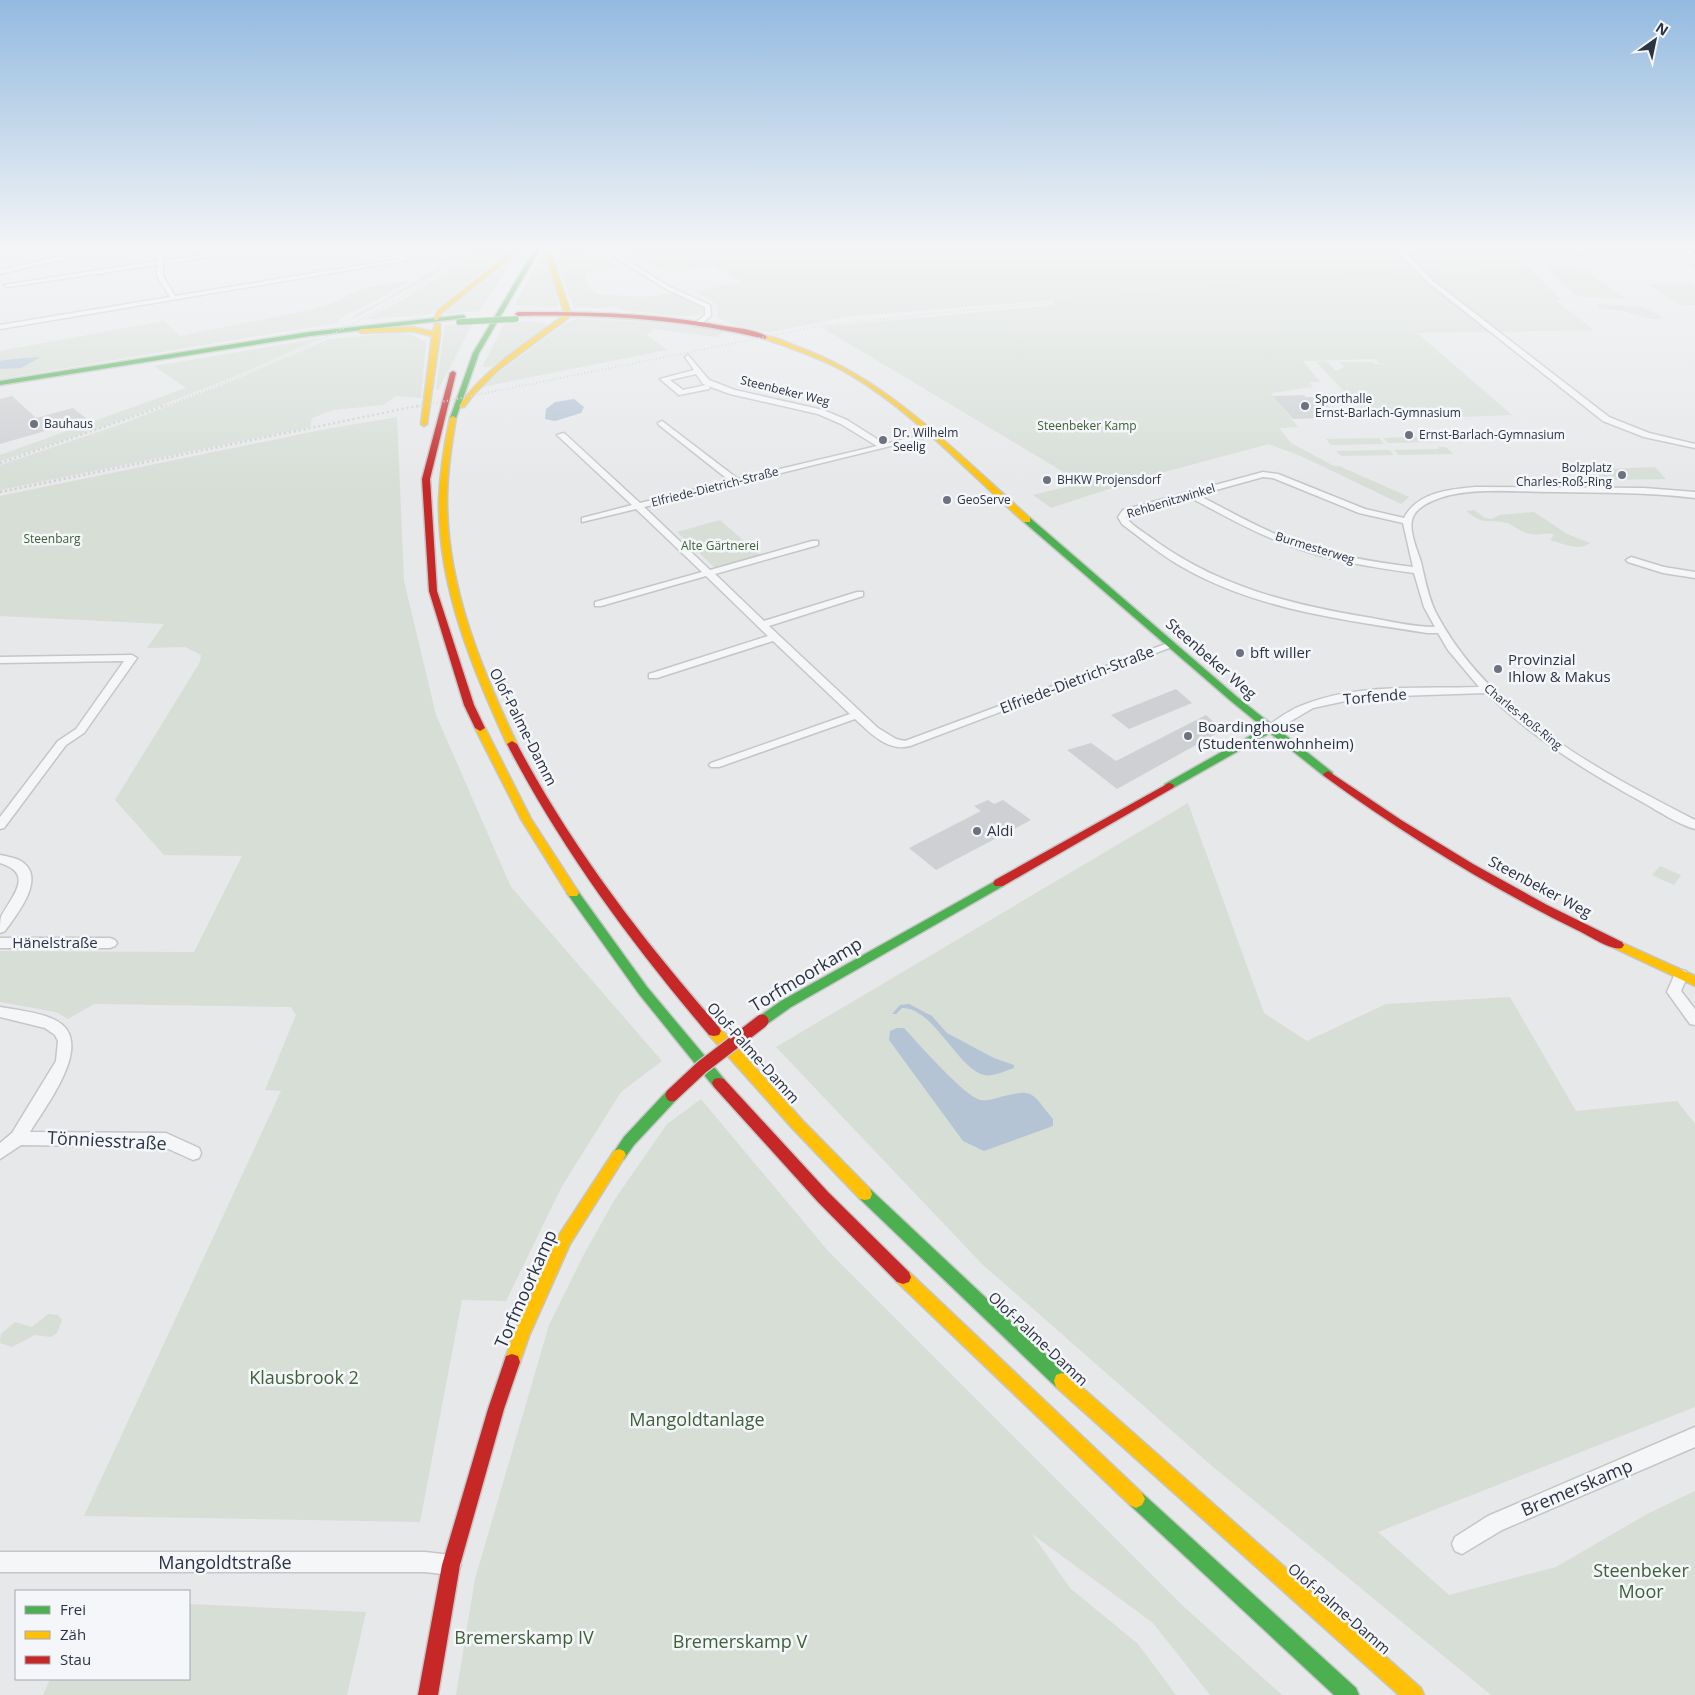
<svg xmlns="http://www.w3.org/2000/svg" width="1695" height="1695" font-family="'Open Sans',sans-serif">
<rect width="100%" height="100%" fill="#e6e8ea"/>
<g fill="#d6ded6">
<path d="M464 249H471L434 275 351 320C359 308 372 307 384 300 411 284 439 268 464 249Z"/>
<path d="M479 249H511L428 315 366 319C406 299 443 276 479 249Z"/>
<polygon points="557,249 586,249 587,255 602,253 619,268 585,274 589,287 596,294 643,297 672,293 702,307 704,311 700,315 675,316 617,309 618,307 574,308 561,274"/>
<polygon points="640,249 1695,249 1695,269 1678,260 1583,256 1523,262 1562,300 1555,300 1594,330 1417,333 1512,415 1434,418 1434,415 1406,417 1374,411 1381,420 1371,420 1316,362 1326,361 1336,371 1344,367 1339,362 1373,362 1376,364 1387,365 1379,363 1375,359 1303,361 1320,382 1309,382 1313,387 1271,393 1298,427 1279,428 1291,443 1334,466 1339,466 1409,497 1401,504 1301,456 1269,444 1142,478 1051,508 1033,495 1082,483 821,327 1054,305 1055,300 852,316 769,332 731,324 717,317 719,308 710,299 695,292 741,282 713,266 668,273 624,252"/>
<polygon points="544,251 559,306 555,308 515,305"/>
<polygon points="516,257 479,311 443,314 443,313"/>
<polygon points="1544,266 1583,268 1626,299 1576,296"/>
<polygon points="409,281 376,301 347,314 336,323 0,379 0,351 164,321 180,336 310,310 332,303 363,288"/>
<polygon points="1647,284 1691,284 1695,287 1695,305 1679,305"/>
<path d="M1600 304 1643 307 1664 318C1649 322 1635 313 1621 311 1612 309 1604 311 1597 307Z"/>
<polygon points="577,319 647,322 725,331 716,337 654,329 647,335 667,350 482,387 499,372 566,323"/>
<polygon points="505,322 540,322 550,325 491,367 482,367"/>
<polygon points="473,323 438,390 436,388 445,325"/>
<polygon points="398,333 412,335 426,342 421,398 396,396 383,405 333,410 312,418 310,427 0,490 0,465 119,425 230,382 329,339"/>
<path d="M321 338C217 387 109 426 0 461V455L186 388 154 366Z"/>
<polygon points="397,417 404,581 436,715 511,887 662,1061 621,1092 562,1186 506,1301 462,1300 420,1522 84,1516 281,1091 265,1090 296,1015 291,1007 94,1004 68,1019 56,1012 0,1002 0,951 194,952 242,856 164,855 115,800 200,662 201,655 185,647 147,648 164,624 0,616 0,496 321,430"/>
<polygon points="1427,436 1435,436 1441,442 1388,443 1383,438"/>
<polygon points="1379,438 1384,444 1331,445 1326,439"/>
<polygon points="1438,447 1446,447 1453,454 1399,455 1394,450 1439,449"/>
<polygon points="1389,450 1394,455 1341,456 1336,451"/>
<polygon points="1655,467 1666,479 1588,480 1578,470"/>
<path d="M1474 510 1485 518 1492 519 1499 515 1534 512 1567 534 1590 543C1580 552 1561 543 1550 540L1554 535C1548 531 1540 536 1532 534 1519 533 1515 525 1507 523 1486 518 1486 527 1466 511Z"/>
<polygon points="720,520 760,555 715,568 677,532"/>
<polygon points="1188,803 1264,1013 1307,1041 1386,1004 1510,997 1576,1111 1677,1101 1695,1124 1695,1407 1378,1532 1449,1595 1556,1567 1647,1514 1695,1491 1695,1695 1491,1695 1212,1466 982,1264 776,1047"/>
<polygon points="1660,866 1681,875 1674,885 1652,875"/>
<polygon points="701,1099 828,1251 1182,1605 1282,1695 1210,1695 1153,1623 1032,1534 1070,1588 1138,1644 1176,1695 456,1695 475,1579 549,1325 583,1256 615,1199 667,1124"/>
<polygon points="48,1314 58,1315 62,1320 57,1333 51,1337 35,1335 12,1347 0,1343 1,1334 15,1322 32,1327"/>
<polygon points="189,1604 366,1612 347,1695 43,1695 50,1679 189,1679"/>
</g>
<g fill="#b4c4d5">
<polygon points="38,357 39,358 21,368 0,369 0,361 4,360"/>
<polygon points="574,399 584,407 581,413 555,421 545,419 546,409 555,402"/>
<path d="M909 1004 932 1016 947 1033 994 1058 1014 1065V1068C1005 1071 993 1077 984 1075 958 1069 933 1007 902 1008L896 1014H892L900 1005Z"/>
<path d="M897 1028H904C917 1042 966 1098 981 1100 987 1101 994 1099 1000 1097 1035 1088 1031 1093 1053 1119V1126L984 1151 963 1141 889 1040 890 1031Z"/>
</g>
<g fill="#ced0d3">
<polygon points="1304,395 1306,397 1320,397 1334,413 1320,413 1324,418 1293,419 1273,396"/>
<polygon points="12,396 36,418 73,408 87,419 0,444 0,399"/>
<polygon points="1176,689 1192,703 1129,729 1111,715"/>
<polygon points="1206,715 1223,730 1117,789 1067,750 1091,743 1116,761"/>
<polygon points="988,800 994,804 1003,800 1031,820 936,870 909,848 981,811 974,806"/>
</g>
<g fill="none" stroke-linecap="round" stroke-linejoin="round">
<g stroke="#c4c6c8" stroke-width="3">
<g id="street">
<polygon points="94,249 105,249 0,274 0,270"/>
<polygon points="157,249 163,249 163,261 242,249 258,249 163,264 163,276 175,296 400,259 379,249 387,249 409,260 0,329 0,325 170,297 157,276 157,265 7,287 4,285 157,261"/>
<polygon points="1396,249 1402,249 1433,281 1609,417 1649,433 1695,444 1695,448 1644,437 1603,421 1429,283"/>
<polygon points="608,251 612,251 670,287 710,305 711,316 698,326 694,326 694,324 705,315 705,307 666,289 608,253"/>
<path d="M688 355 709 380 735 390 823 410 847 420 885 444 931 433 935 435 644 507 710 570 812 541H818V545L715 574 764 621 857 592H863V596L769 626 878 728 896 739 905 741 1168 643 1172 642 1177 645 910 746C888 752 870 733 855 719L719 767H711L709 765 711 763 850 714 773 641 657 678H649V674L768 636 706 576 601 606H595V602L702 572 636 509 582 522V518L632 505 557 435 564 433 640 503 730 481 659 425 658 423 662 421 738 479 877 446 841 424 818 414 730 394 703 384 696 374 670 380 683 390 706 385 710 387 709 389 679 395 660 379 694 370 685 357Z"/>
<path d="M1263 472 1278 474 1365 509 1404 518C1417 492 1451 489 1476 487L1644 488 1695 492V498C1649 492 1602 493 1555 492 1520 492 1484 488 1450 495 1438 498 1424 503 1416 512 1405 524 1417 549 1421 562 1425 579 1428 597 1436 613 1489 714 1598 770 1695 820V829C1677 824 1660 812 1644 803 1587 772 1533 738 1486 693L1397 696 1350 700 1313 708 1274 731H1266L1264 729 1266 727C1278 719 1289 710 1303 705 1357 683 1422 689 1479 687L1448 650 1438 633H1427C1345 620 1258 610 1184 568 1162 556 1142 539 1122 524L1118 517 1123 510ZM1263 477 1273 478 1359 513 1403 523 1413 567C1371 562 1330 555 1290 540 1258 528 1228 510 1198 495ZM1189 497C1220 513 1250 531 1283 543 1325 560 1370 567 1414 573L1424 607 1435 627C1412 627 1389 621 1366 617 1288 604 1214 585 1150 537 1142 531 1131 525 1126 517L1129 514Z"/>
<polygon points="1631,557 1664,567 1695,572 1695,578 1663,573 1628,562 1626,560"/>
<polygon points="132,655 137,658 84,733 66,745 4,828 0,829 0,817 58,741 76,729 124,661 0,663 0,657"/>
<path d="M0 855C6 856 14 858 19 860 49 876 17 914 5 931L0 933C0 928 0 921 1 917 11 897 36 874 0 863Z"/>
<polygon points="0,938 110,938 115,940 117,943 115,946 110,948 0,948"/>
<polygon points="1681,970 1686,971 1688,975 1681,991 1695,1009 1695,1025 1690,1024 1667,992 1676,971"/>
<path d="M0 1007C17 1010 37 1012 53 1019 99 1039 46 1105 30 1132L166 1133 199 1148 201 1153 199 1158 193 1160 164 1147 21 1145 0 1159V1143L12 1133 56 1061 58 1041 55 1035 45 1028 0 1017Z"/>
<polygon points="1695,1427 1695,1447 1502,1530 1462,1554 1455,1551 1452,1544 1455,1537 1488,1516"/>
<polygon points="0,1552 425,1552 451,1555 458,1558 461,1565 458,1572 451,1575 425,1572 0,1572"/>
</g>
</g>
<g stroke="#c4c6c8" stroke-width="3">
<g id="fast">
<polygon points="535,249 540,249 479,353 456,418 451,419 450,418 473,353"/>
<polygon points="463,315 465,316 465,318 310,336 0,385 0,381 310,332"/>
<polygon points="1024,518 1030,518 1237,697 1332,772 1333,774 1332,776 1324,776 1270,733 1173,788 1165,788 1164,786 1165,784 1264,728 1231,701 1024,522"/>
<polygon points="999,879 1003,880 1005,883 1003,886 791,1007 767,1024 762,1026 757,1024 755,1021 757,1018 781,1001"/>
<polygon points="573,889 577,890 647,987 724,1079 726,1083 724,1087 719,1088 714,1087 639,994 569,896 567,893 569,890"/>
<polygon points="672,1089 677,1091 679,1095 677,1099 634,1145 624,1159 619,1161 614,1159 612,1155 624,1137 667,1091"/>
<polygon points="865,1188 870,1189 1068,1375 1070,1381 1068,1387 1062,1389 1056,1387 860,1199 858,1194 860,1189"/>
<polygon points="1136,1490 1142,1493 1356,1688 1359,1695 1334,1695 1130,1505 1127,1499 1130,1493"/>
</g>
</g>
<g stroke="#c4c6c8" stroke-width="3">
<g id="slow">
<polygon points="516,249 521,249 442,312 438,320 434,320 438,310"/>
<path d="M544 249H550L570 312 568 318 498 370 474 394 464 407H460L459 406C486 368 525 344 562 317L564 312Z"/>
<polygon points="435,323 440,324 440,335 427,424 424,426 421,424 432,336 412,331 361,333 358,331 361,329 412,327 433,332"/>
<path d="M763 336C773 335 786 342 795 346 889 379 957 454 1030 518V522H1024C966 470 912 410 844 371 818 357 790 348 763 338Z"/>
<path d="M453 416 456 418C451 446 447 473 447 501 447 586 481 668 517 744L512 747 507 744C472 668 438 586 439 501 440 473 444 446 450 418Z"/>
<polygon points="480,725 485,728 531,819 579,893 577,896 569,896 521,819 475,728"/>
<polygon points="1618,941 1695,976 1695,986 1614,948 1612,945 1614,942"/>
<polygon points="714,1026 719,1027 803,1121 870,1189 872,1194 870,1199 865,1200 860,1199 793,1129 709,1035 707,1031 709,1027"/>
<polygon points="619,1149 624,1151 626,1155 570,1244 529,1336 518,1368 512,1370 506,1368 504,1362 513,1336 559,1235 614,1151"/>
<polygon points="903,1270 909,1272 1142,1493 1145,1499 1142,1505 1136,1508 1130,1505 897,1282 895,1277 897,1272"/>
<polygon points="1062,1373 1068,1375 1421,1688 1424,1695 1399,1695 1056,1387 1054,1381 1056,1375"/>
</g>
</g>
<g stroke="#c4c6c8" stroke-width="3">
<g id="jam">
<polygon points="1689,249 1695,249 1695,253"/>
<path d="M549 312C608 312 666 315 724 326 738 328 757 330 768 337L765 339C683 319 602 314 518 316L515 314 518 312Z"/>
<polygon points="453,371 456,373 430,479 437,591 474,705 485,728 480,731 475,728 464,705 429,591 422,479 450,373"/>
<path d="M512 741 517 744C572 848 642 939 719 1027L721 1031 719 1035 714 1036 709 1035C632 944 562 850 507 744Z"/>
<path d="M1328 771 1401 820 1473 864 1547 905 1622 942 1624 945 1622 948C1612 951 1591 937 1581 932 1491 888 1405 835 1324 776L1323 774Z"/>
<polygon points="1169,783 1173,784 1174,786 1173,788 1003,886 995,886 993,883 995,880"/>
<polygon points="719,1078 724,1079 828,1192 909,1272 911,1277 909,1282 903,1284 897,1282 818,1202 714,1087 712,1083 714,1079"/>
<polygon points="512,1354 518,1356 520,1362 504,1409 460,1565 438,1695 418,1695 442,1565 488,1409 506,1356"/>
</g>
</g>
<use href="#street" fill="#f5f6f7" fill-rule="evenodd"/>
<use href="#fast" fill="#4caf50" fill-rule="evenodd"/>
<use href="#slow" fill="#ffc107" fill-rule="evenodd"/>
<use href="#jam" fill="#c62828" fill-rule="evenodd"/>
<g stroke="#cecfd2" stroke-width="2" stroke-dasharray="1 2.5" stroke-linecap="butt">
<path d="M163 407C273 365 380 317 477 249"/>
<polyline points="416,407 820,326 968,310 1639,249"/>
</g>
<g stroke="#cecfd2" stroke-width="2.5" stroke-dasharray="2 3" stroke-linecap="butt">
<polyline points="0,463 166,405"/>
<polyline points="0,492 422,405"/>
</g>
<g stroke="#c4c6c8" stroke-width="7" stroke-linecap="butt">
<polyline id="fast-bridge" points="459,322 516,319"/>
</g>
<g stroke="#c4c6c8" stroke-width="16" stroke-linecap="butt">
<polyline id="jam-bridge" points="672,1095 702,1067 762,1021"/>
</g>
<use href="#fast-bridge" stroke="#4caf50" stroke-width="5.5"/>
<use href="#jam-bridge" stroke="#c62828" stroke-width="13"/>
</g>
<linearGradient id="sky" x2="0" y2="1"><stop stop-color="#93bae0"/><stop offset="0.51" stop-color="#f4f5f6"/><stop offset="1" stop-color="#f4f5f6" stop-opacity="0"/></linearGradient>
<rect width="1695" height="486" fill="url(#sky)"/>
<g fill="#6c737f" stroke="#f4f6f9" stroke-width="2">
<circle cx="1305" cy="406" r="5"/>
<circle cx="34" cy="424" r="5"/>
<circle cx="1409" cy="435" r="5"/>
<circle cx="883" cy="440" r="5"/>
<circle cx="1622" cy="475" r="5"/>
<circle cx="1047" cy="480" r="5"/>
<circle cx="947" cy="500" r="5"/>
<circle cx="1240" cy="653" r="5"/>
<circle cx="1498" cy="669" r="5"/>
<circle cx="1188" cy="736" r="5"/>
<circle cx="977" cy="831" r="5"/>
</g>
<g text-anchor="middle" stroke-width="5" stroke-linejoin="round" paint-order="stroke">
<g font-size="12" fill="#2b3445" stroke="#f4f6f9">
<text transform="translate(785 391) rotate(14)" y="4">Steenbeker Weg</text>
<text transform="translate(715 487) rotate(-14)" y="4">Elfriede-Dietrich-Straße</text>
<text transform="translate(1171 501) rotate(-17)" y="4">Rehbenitzwinkel</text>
<text transform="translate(1315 548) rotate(17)" y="4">Burmesterweg</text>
<text transform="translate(1523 717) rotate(39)" y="4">Charles-Roß-Ring</text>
</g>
<g font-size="12" fill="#2b3445" stroke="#f4f6f9" text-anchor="start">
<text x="1315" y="403">Sporthalle<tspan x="1315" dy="14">Ernst-Barlach-Gymnasium</tspan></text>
<text x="44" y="428">Bauhaus</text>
<text x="893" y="437">Dr. Wilhelm<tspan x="893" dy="14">Seelig</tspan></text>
<text x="1419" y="439">Ernst-Barlach-Gymnasium</text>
<text x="1612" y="472" text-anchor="end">Bolzplatz<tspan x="1612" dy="14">Charles-Roß-Ring</tspan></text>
<text x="1057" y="484">BHKW Projensdorf</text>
<text x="957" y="504">GeoServe</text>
</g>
<g font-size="12" fill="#3f6138" stroke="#f4f6f9">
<text x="1087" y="430">Steenbeker Kamp</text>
<text x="52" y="543">Steenbarg</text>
<text x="720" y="550">Alte Gärtnerei</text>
</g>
<g font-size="15" fill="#2b3445" stroke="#f4f6f9" text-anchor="start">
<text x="1250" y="658">bft willer</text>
<text x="1508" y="665">Provinzial<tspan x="1508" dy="17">Ihlow &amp; Makus</tspan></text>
<text x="1198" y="732">Boardinghouse<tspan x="1198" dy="17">(Studentenwohnheim)</tspan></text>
<text x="987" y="836">Aldi</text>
</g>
<g font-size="15" fill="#2b3445" stroke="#f4f6f9">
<text transform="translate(1211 659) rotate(41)" y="5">Steenbeker Weg</text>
<text transform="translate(1077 680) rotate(-21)" y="5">Elfriede-Dietrich-Straße</text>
<text transform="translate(1375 697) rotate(-5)" y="5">Torfende</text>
<text transform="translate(523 727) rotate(63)" y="5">Olof-Palme-Damm</text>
<text transform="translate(1540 887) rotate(28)" y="5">Steenbeker Weg</text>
<text x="55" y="948">Hänelstraße</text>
<text transform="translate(753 1053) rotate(48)" y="5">Olof-Palme-Damm</text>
<text transform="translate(1038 1339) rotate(43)" y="5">Olof-Palme-Damm</text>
<text transform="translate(1339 1609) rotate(41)" y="5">Olof-Palme-Damm</text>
</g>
<g font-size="18" fill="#2b3445" stroke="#f4f6f9">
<text transform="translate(806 975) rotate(-31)" y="6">Torfmoorkamp</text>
<text transform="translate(107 1141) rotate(3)" y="6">Tönniesstraße</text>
<text transform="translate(526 1289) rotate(-66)" y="6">Torfmoorkamp</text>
<text transform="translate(1577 1488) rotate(-23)" y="6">Bremerskamp</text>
<text x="225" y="1569">Mangoldtstraße</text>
</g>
<g font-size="18" fill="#3f6138" stroke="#f4f6f9">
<text x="304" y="1384">Klausbrook 2</text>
<text x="697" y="1426">Mangoldtanlage</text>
<text x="1641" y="1577">Steenbeker<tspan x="1641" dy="21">Moor</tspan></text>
<text x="524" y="1644">Bremerskamp IV</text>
<text x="740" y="1648">Bremerskamp V</text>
</g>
</g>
<rect x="15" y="1590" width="175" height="90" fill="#f4f6f9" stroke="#a4a8b1"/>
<rect x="25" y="1606" width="25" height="8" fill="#4caf50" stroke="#a4a8b1"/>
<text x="60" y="1615" font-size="15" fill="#2b3445">Frei</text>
<rect x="25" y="1631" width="25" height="8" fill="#ffc107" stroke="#a4a8b1"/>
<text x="60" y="1640" font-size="15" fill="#2b3445">Zäh</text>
<rect x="25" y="1656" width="25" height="8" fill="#c62828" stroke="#a4a8b1"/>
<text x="60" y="1665" font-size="15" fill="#2b3445">Stau</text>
<g transform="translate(1655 40) rotate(33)" stroke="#f4f6f9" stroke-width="4" paint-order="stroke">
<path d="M0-4L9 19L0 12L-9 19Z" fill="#2b3445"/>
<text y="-8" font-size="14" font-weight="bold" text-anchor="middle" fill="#2b3445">N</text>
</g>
</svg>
